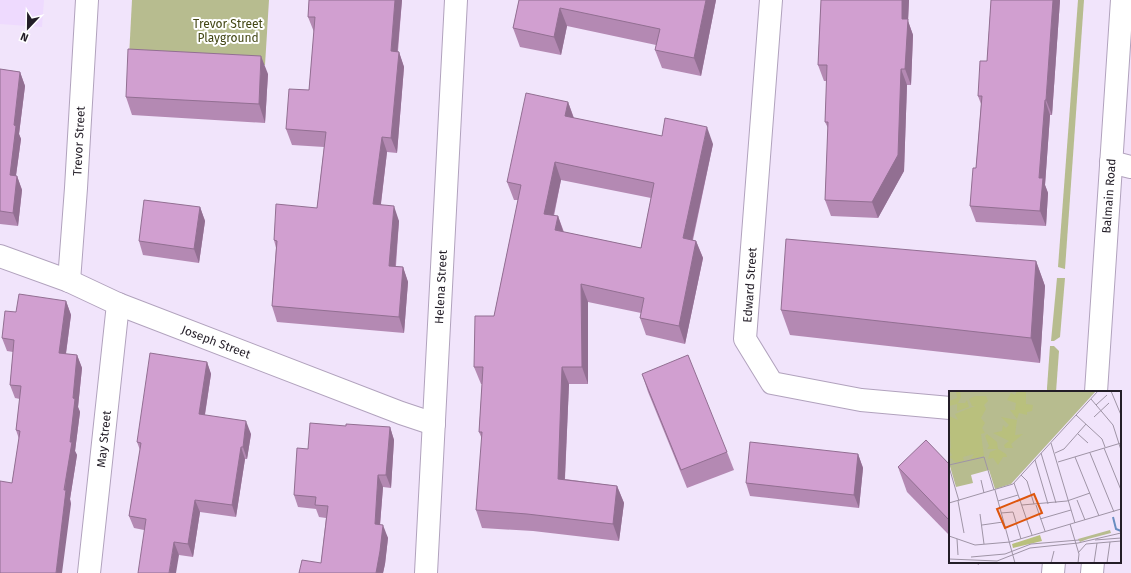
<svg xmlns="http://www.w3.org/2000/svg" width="1131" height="573" font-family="'Fira Sans',sans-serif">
<rect width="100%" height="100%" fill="#f1e4fb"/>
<polygon fill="#eedafe" points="0,0 44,0 42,27 0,24"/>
<g fill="#b7bc8f">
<polygon points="132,0 269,0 265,65 129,57"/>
<polygon points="1078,0 1084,0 1065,269 1058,267"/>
<polygon points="1057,278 1065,278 1060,337 1054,341 1051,341"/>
<polygon points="1050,346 1054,346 1059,351 1056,392 1047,392 1047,388"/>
</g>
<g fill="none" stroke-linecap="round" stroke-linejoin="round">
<g stroke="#b1a2bd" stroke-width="24">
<g id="minor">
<polyline points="771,0 745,339 772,383 861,400 950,408"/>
<polyline points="1111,162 1131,167"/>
<polyline points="0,256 69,281 118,304 401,413 434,424"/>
<polyline points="69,281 76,188 87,0"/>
<polyline points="89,573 118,304"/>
<polyline points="426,573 456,0"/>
</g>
</g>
<g stroke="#b1a2bd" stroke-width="24">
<g id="secondary">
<polyline points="1096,392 1122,0"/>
<polyline points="1053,573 1054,562"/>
<polyline points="1092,573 1093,562"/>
</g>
</g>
<use href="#minor" stroke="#fff" stroke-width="22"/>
<use href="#secondary" stroke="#fff" stroke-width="22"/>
</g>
<g fill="#b489b3" fill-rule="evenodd">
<polygon points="309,0 402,0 398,51 399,52 404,67 397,153 387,152 381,204 399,221 396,266 403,267 408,282 404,333 277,322 272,306 276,248 274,240 317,208 324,147 292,145 286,129 309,90 314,32 308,17"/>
<polygon points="519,0 716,0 701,76 662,68 655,50 656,45 567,26 561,55 520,47 513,28"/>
<polygon points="821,0 909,0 908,21 913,35 911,85 907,85 904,171 878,218 831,216 825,200 828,128 825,122 827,81 824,81 818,65"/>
<polygon points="991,0 1060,0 1052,115 1050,115 1045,185 1048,193 1046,226 976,222 970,206 976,168 981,104 978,96 987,61"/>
<polygon points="0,69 20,72 25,86 19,134 21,139 16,176 17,176 22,190 18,226 0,224"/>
<polygon points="268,74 265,123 132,115 126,97"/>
<path d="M568 102 574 118 662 136 713 144 693 240 696 241 703 258 685 344 646 335 640 318 641 313 588 302V384H569L565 479 617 486 624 503 619 541 533 531 482 528 476 510 482 439 479 432 482 384H481L474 367 494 316 518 200H514L507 182ZM561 180 651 198 641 248 564 232 558 216H554Z"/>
<polygon points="200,207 205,221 199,263 143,255 139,241"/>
<polygon points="1036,261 1045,286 1040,363 790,335 781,310"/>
<polygon points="66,301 71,315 66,354 77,355 82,368 78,407 80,412 75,451 77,455 70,499 71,504 12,483 19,439 16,430 20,399 15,398 10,385 13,352 7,351 2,338"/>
<polygon points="207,362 211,374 205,415 251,434 247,459 245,459 236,517 200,512 193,557 179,555 144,530 134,528 129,516 140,450 137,442"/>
<polygon points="642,374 727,452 734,470 687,488 648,392"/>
<polygon points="346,426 390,427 394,440 391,488 383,487 380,525 388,538 385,564 383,573 299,573 321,563 326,518 319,517 316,509 298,507 294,495 308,449"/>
<polygon points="858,454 863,468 859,508 750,496 746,483"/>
<polygon points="950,465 950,536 907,492 898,467"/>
</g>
<g fill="#926f92">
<polygon points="395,0 402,0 396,66 391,51"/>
<polygon points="706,0 716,0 701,76 694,58"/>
<polygon points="902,0 909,0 908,21 913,35 911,85 905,69 902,19"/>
<polygon points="1053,0 1060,0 1052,115 1046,100"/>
<polygon points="560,8 567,26 561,55 554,37"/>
<polygon points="399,52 404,67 397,153 391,138"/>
<polygon points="261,56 268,74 265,123 259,104"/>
<polygon points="901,69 907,85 904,171 878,218 872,202"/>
<polygon points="20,72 25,86 19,134 21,139 14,189 10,175 14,125"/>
<polygon points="1045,100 1050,115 1045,185 1048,193 1046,226 1040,211 1039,178"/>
<polygon points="568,102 574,119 565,116"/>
<polygon points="707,127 713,144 689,255 683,238"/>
<polygon points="382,137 387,152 379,219 373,204"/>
<polygon points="555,162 561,180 550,231 544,214"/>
<polygon points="17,176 22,190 18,226 13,213"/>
<polygon points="394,206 399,221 394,281 389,266"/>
<polygon points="200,207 205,221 199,263 194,249"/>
<polygon points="558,216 564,234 555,230"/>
<polygon points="696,241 703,258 685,344 679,326"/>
<polygon points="1036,261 1045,286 1040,363 1031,338"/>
<polygon points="403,267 408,282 404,333 399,317"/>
<polygon points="581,284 588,302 588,384 582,367"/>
<polygon points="66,301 71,315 64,367 59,353"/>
<polygon points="77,355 82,368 78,407 80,412 75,451 77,455 70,499 71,504 62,573 56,573 70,442 73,398"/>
<polygon points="207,362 211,374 203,426 199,414"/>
<polygon points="562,367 569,384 564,496 558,479"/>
<polygon points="246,421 251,434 247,459 243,447"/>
<polygon points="390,427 394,440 391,488 386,475"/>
<polygon points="241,447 245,459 236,517 232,505"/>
<polygon points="858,454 863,468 859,508 854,495"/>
<polygon points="378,475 383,487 379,537 375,524"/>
<polygon points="617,486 624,503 619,541 613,524"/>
<polygon points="195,500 200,512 193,557 188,544"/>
<polygon points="383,525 388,538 385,564 383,573 376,573"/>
<polygon points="174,542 179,555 176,573 169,573"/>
<polygon points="977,562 981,562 978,565"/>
</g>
<g fill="#d19fd0" stroke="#926f92" fill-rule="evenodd">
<polygon points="309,0 395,0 391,51 399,52 391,138 382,137 373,204 394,206 389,266 403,267 399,317 272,306 277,241 274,240 276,204 317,208 326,132 286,129 289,89 309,90 315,17 308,17"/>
<polygon points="519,0 706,0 694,58 655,50 660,29 560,8 554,37 513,28"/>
<polygon points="821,0 902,0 902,19 908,19 905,69 901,69 898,155 872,202 825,200 828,122 825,122 827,65 818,65"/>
<polygon points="991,0 1053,0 1046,100 1045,100 1039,178 1043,178 1040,211 970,206 973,168 976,168 982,96 978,96 980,61 987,61"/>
<polygon points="128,49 261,56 259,104 126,97"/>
<polygon points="0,69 20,72 14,125 16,126 10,175 17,176 13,213 0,211"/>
<path d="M526 93 568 102 565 116 662 136 665 118 707 127 683 238 696 241 679 326 640 318 644 298 581 284 582 367H562L558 479 617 486 613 524 527 514 476 510 482 432H479L483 367H474L475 316H494L521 185 507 182ZM555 162 654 183 641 248 555 230 558 216 544 214Z"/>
<polygon points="144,200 200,207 194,249 139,241"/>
<polygon points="786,239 1036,261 1031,338 781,310"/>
<polygon points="19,294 66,301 59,353 77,355 73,398 75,399 70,442 72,442 64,490 66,490 56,573 0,573 0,481 12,483 20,431 16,430 21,386 10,385 14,340 2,338 5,311 16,312"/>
<polygon points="150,353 207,362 199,414 246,421 243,447 241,447 232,505 195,500 188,544 174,542 169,573 138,573 146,519 129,516 141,443 137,442"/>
<polygon points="688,355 727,452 681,470 642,374"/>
<polygon points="310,423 346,426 346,424 390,427 386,475 378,475 375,524 383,525 380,551 376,573 299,573 302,560 321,563 328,506 315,505 316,497 294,495 297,448 308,449"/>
<polygon points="926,440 950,465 950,521 898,467"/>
<polygon points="750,442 858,454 854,495 746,483"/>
</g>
<g text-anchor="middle" stroke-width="4" stroke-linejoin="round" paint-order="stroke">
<g font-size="12" fill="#434715" stroke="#fff">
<text x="228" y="28">Trevor Street<tspan x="228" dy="14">Playground</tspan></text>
</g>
<g font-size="12" fill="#231d27" stroke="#fff">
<text transform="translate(79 141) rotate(-87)" y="4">Trevor Street</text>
<text transform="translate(1109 196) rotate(-86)" y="4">Balmain Road</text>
<text transform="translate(750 285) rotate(-86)" y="4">Edward Street</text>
<text transform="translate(441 287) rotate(-87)" y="4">Helena Street</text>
<text transform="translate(216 342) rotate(21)" y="4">Joseph Street</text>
<text transform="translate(104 439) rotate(-84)" y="4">May Street</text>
</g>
</g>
<g transform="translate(949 391)">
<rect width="172" height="172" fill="#f1e4fb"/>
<path d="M0 0H147L62 93 46 98 40 79 22 84 24 92 7 96 0 72ZM161 139 162 142 139 148 131 151 129 148Z" fill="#b7bc8f"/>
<path d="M7 0H11L12 6 9 12H16L18 9 20 16 8 20V13L0 15V10L8 7ZM68 0H77V13L84 14 83 20 78 21V24L70 22 68 28 61 19H66L67 12 58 9 62 2 66 4ZM26 5H37L39 10 35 14 37 18 32 27 36 32 33 37 36 42 32 43 35 65 21 69 25 63 14 66 15 70 7 72 1 66 3 64 0 59 2 57 0 25 9 29 6 23 26 15H23L20 8ZM52 26 68 29 66 44 74 43 62 53 64 57H56L55 54 60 50 44 42 53 40 54 34 57 37 60 34ZM38 43 48 51 49 58 57 63 58 66H54L49 74 44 67 39 68 41 61 49 58H38L40 55 36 45ZM91 144 93 150 64 157 63 153Z" fill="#b9c07d"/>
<path fill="none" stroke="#698dc1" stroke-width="2" d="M164 126 167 138 172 140"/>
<path fill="none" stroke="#9f94a6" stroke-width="1" d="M162 0 172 24M142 8 164 34 172 59M147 14 158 4M127 24 153 48 156 56M145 26 160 12M129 43 139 52M102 52 126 132M155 57 172 99M92 62 107 112M106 62 115 58 137 33M141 62 165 121M126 66 150 125M86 69 99 113M109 71 172 52M0 74 35 66 45 99M0 76 10 110M72 84 78 90 85 113M32 89 35 102M65 92 83 144M46 99 66 172M128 109 136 129M9 110 15 142M49 110 69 104M0 112 64 93 149 0M73 114 118 110 141 102M87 114 96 140M52 122 64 121 72 148M31 123 35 153M91 128 122 119M121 133 130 163 129 172M33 134 54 131M0 145 26 154 61 151M8 148 9 164M146 149 172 147M61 151 172 118M129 162 137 153 172 150M22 166 56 163 82 153 130 149M0 168 48 170 81 157 129 152 172 142M102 172 105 160M145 172 148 152M158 172 161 151"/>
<path fill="#de560d" fill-opacity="0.15" stroke="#de560d" stroke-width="2" d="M85 103 93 122 56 137 48 118Z"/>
<rect width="172" height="172" fill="none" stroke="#231d27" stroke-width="2"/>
</g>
<g transform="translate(28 28) rotate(202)" stroke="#ffffff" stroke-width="3" paint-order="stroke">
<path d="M0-3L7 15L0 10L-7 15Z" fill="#231d27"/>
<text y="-6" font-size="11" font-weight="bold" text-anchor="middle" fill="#231d27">N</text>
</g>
</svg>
